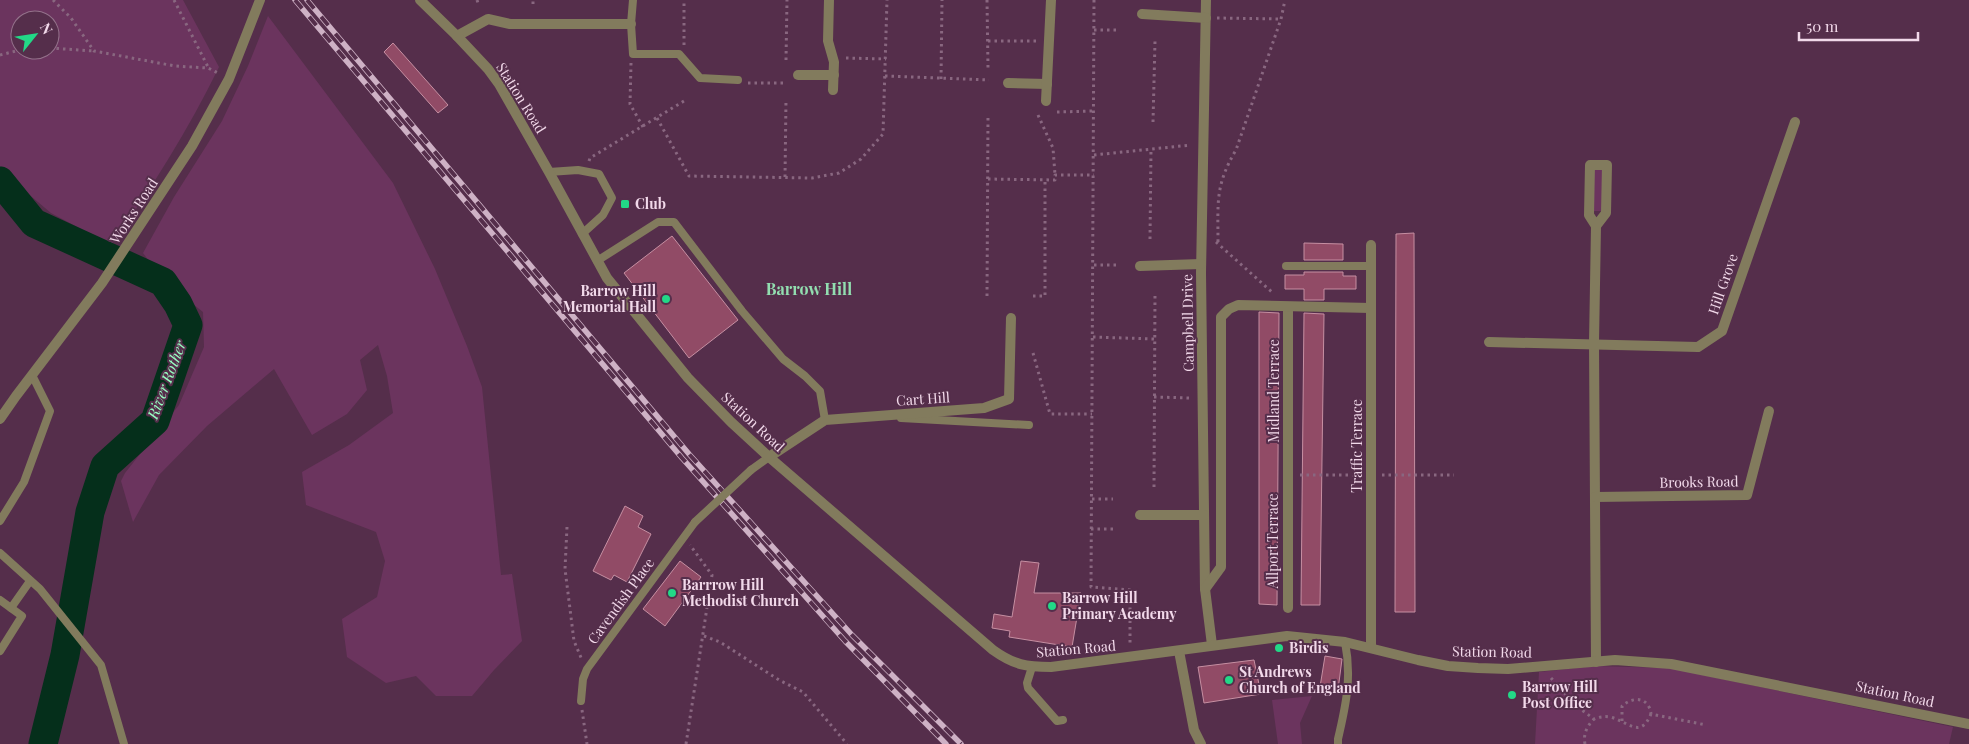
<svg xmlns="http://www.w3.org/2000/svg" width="1969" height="744" font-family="'Playfair Display',serif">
<rect width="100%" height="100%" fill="#552e4b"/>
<g fill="#6b345e" fill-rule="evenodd">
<path d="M0 0H183L219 67C188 130 152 188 111 245L51 213 0 170ZM20 20H50V50H20Z"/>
<polygon points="268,16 393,183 435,269 467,346 482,387 501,575 512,574 522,641 494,670 472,696 436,696 416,676 386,683 347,657 342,619 377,597 385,561 376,532 306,505 302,472 349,445 393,413 387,376 378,345 360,360 367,390 347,414 312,435 274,369 207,426 159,475 133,522 121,481 125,473 179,405 204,347 203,312 164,281 143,253 174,197 222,121 248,66"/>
<polygon points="1594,168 1603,168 1602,211 1594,211"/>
<polygon points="1595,666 1669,668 1953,727 1949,744 1535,744 1539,672"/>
<polygon points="1312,696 1300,723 1302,744 1278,744 1272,700"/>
</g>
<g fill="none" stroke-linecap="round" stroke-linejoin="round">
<polyline stroke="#052f1b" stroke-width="29" points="0,181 34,223 163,282 178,304 188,325 155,421 105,466 90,512 65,655 43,744"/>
</g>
<g fill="#914b66" stroke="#c68fa2">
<polygon points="393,43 448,105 438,113 384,52"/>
<polygon points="1414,233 1415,612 1395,612 1396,234"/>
<polygon points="672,236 738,320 689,358 624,273"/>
<polygon points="1304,243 1343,244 1343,260 1304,260"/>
<polygon points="1304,272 1343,272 1343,276 1356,276 1356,289 1324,289 1324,300 1304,300 1304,289 1285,289 1285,275 1304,275"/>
<polygon points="1259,312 1279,313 1277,605 1259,604"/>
<polygon points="1304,313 1324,314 1320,605 1301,605"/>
<polygon points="625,506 643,516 638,527 651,534 627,582 614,575 611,580 593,571"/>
<polygon points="680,561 701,577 665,626 643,609"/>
<polygon points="1021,561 1039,563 1034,593 1081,593 1072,647 1009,637 1010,631 992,628 994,614 1012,617"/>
<polygon points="1325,656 1342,659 1338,690 1320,687"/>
<polygon points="1254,660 1261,694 1204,703 1198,667"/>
</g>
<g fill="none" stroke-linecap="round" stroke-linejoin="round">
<g stroke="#896780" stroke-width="3" stroke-dasharray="2.5 4" stroke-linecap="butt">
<polyline points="53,0 71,18 94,51 175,66 208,68 220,74"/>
<polyline points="174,0 208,67"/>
<polyline points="477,0 478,3"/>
<polyline points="987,0 988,68"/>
<polyline points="1094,0 1091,587 1130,590 1130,645"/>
<polyline points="533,4 533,0"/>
<polyline points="1217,18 1281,19"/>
<polyline points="1094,30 1117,30"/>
<polyline points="988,41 1037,41"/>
<polyline points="684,45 684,0"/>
<polyline points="50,48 94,51"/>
<polyline points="0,55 20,50"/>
<polyline points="846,58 886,59"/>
<polyline points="786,60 787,0"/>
<polyline points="631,63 630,104 643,127"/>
<polyline points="885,76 989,80"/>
<polyline points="941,79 942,0"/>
<polyline points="748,83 786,83"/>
<polyline points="1057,112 1093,111"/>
<polyline points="1038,115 1053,148 1055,175"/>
<polyline points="657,118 689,176 812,178 839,173 861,159 883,134 887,0"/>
<polyline points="1153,122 1155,41"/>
<polyline points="1094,155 1191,145"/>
<polyline points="589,161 590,158 684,101"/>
<polyline points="785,177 786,99"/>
<polyline points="988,179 1055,180 1055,175 1094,175"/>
<polyline points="1150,239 1151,149"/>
<polyline points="1216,242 1273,293"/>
<path d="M1218 242C1218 203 1215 185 1236 150L1281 19 1285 0"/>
<polyline points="1094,265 1116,265"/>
<polyline points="987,296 988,115"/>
<polyline points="1033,296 1045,296 1045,180"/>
<polyline points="1093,337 1155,339"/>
<polyline points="1033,353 1050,414 1092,414"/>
<polyline points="1154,397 1191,398"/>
<polyline points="1300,475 1359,475"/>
<polyline points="1382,475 1454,475"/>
<polyline points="1154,487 1155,294"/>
<polyline points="1092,499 1113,499"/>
<polyline points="567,527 565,569 574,641 582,660"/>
<polyline points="1091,529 1114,529"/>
<polyline points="704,636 720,642 779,680 803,692 847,744"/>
<path d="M1551 678 1575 705 1594 719C1599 717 1604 716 1610 717 1628 721 1640 740 1651 714"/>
<polyline points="582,710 587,744"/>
<path d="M1622 721V706C1633 696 1649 697 1651 714L1706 725"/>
<polyline points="686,744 712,575 690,545"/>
<path d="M1585 744C1583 734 1587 726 1594 719"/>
</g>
<g stroke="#827b5d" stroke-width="8">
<polyline points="633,0 631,24 633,54 679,54 700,78 738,80"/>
<polyline points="549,172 578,170 599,174 612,198 603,215 582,234"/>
<polyline points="597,261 658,222 674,222 742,311 783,359 805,376 820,391 825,420"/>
<polyline points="1286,266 1371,266"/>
<polyline points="901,418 1029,425"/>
<polyline points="751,470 769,457"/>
<polyline points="0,521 24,482 50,411 32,375"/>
<polyline points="0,553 40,589 101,665 124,744"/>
<polyline points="0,600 22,616 0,651"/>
<polyline points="11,608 30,581"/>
<polyline points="1032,667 1027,683 1028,688 1057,721 1063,720"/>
<polyline points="581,701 583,679 587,669 695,522"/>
<path d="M1338 744V739C1346 705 1352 677 1345 642"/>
</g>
<polyline stroke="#827b5d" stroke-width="10" points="1288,608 1288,307"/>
<g stroke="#827b5d" stroke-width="10">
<polyline points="829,0 828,41 834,62 833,90"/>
<polyline points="1206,0 1201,273 1205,589 1212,645"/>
<polyline points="1142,14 1206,18"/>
<polyline points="457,36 488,19 510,24 631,24"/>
<polyline points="798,75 834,75"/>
<polyline points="1008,83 1047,84"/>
<polyline points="1046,101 1051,0"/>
<polyline points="1596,226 1606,213 1607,165 1590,165 1589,215 1596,226 1594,343 1596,662"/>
<polyline points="1140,266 1201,264"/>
<polyline points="1489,342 1698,347 1722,331 1795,122"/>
<polyline points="769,457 825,420 984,408 1009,399 1011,318"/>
<polyline points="1595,497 1747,495 1769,411"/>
<polyline points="1140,515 1204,515"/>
<polyline points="1205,589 1221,567 1221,317 1229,309 1238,305 1371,308"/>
<polyline points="1371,647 1371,245"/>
<polyline points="1179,651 1194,730 1201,744"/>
</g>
<g stroke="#827b5d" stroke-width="10">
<path d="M420 0 457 36 488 69 499 84 549 172 607 278 688 378 731 422 769 457 993 650C1014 665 1026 667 1051 667L1287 636 1345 642 1418 660 1448 666 1478 668 1508 669 1615 660 1671 664 1969 724"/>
<polyline points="0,419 16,396 102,283 192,146 229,79 260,0"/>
</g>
<g stroke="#ceb1c5" stroke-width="5.5">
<g id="rail">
<polyline points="295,0 682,458 845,641 946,744"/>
<polyline points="307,0 689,454 852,635 961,744"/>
</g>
</g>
<use href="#rail" stroke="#552e4b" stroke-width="4" stroke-dasharray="11" stroke-linecap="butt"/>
<polyline stroke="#827b5d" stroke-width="8" points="695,522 751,470"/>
</g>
<g fill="#22d887" stroke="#552e4b" stroke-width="2">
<rect x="620" y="199" width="10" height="10" rx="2.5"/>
<circle cx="666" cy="299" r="5"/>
<circle cx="672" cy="593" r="5"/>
<circle cx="1052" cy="606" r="5"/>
<circle cx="1279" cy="648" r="5"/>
<circle cx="1229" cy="680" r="5"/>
<circle cx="1512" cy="695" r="5"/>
</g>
<g text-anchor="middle" stroke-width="4" stroke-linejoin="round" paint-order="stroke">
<g font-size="14" fill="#f2d9ea" stroke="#552e4b">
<text transform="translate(521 98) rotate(58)" y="5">Station Road</text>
<text transform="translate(134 211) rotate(-57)" y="5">Works Road</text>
<text transform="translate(1723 284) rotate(-71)" y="5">Hill Grove</text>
<text transform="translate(1188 323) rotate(-91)" y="5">Campbell Drive</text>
<text transform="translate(1274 391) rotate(-90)" y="5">Midland Terrace</text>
<text transform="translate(923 399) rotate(-4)" y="5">Cart Hill</text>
<text transform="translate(753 422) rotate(43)" y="5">Station Road</text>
<text transform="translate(1357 446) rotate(-90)" y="5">Traffic Terrace</text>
<text transform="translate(1699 482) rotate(-1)" y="5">Brooks Road</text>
<text transform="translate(1273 541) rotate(-90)" y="5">Allport Terrace</text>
<text transform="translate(621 601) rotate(-54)" y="5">Cavendish Place</text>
<text transform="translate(1076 649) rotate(-5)" y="5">Station Road</text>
<text transform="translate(1492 652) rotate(1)" y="5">Station Road</text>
<text transform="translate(1895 694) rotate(12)" y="5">Station Road</text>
</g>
<g font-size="14" font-weight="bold" fill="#f2d9ea" stroke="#552e4b" text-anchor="start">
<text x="635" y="209">Club</text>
<text x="656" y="296" text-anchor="end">Barrow Hill<tspan x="656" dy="16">Memorial Hall</tspan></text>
<text x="682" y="590">Barrrow Hill<tspan x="682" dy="16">Methodist Church</tspan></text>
<text x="1062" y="603">Barrow Hill<tspan x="1062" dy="16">Primary Academy</tspan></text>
<text x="1289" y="653">Birdis</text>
<text x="1239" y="677">St Andrews<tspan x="1239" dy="16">Church of England</tspan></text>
<text x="1522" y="692">Barrow Hill<tspan x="1522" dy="16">Post Office</tspan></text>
</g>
<g font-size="15" font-style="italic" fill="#97fec1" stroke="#552e4b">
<text transform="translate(167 380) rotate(-69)" y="5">River Rother</text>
</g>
<g font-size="16" font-weight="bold" fill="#92deb0" stroke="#552e4b">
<text x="809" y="295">Barrow Hill</text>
</g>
</g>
<g transform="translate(35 35) rotate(60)"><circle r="24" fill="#552e4b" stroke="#94728b"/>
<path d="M0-4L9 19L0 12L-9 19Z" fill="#22d887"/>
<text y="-8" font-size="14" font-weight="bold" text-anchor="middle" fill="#f2d9ea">N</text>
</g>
<path d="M1799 32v8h119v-8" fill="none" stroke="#f2d9ea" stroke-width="2.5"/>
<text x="1806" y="32" font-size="15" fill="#f2d9ea" stroke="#552e4b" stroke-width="4" paint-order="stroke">50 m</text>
</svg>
